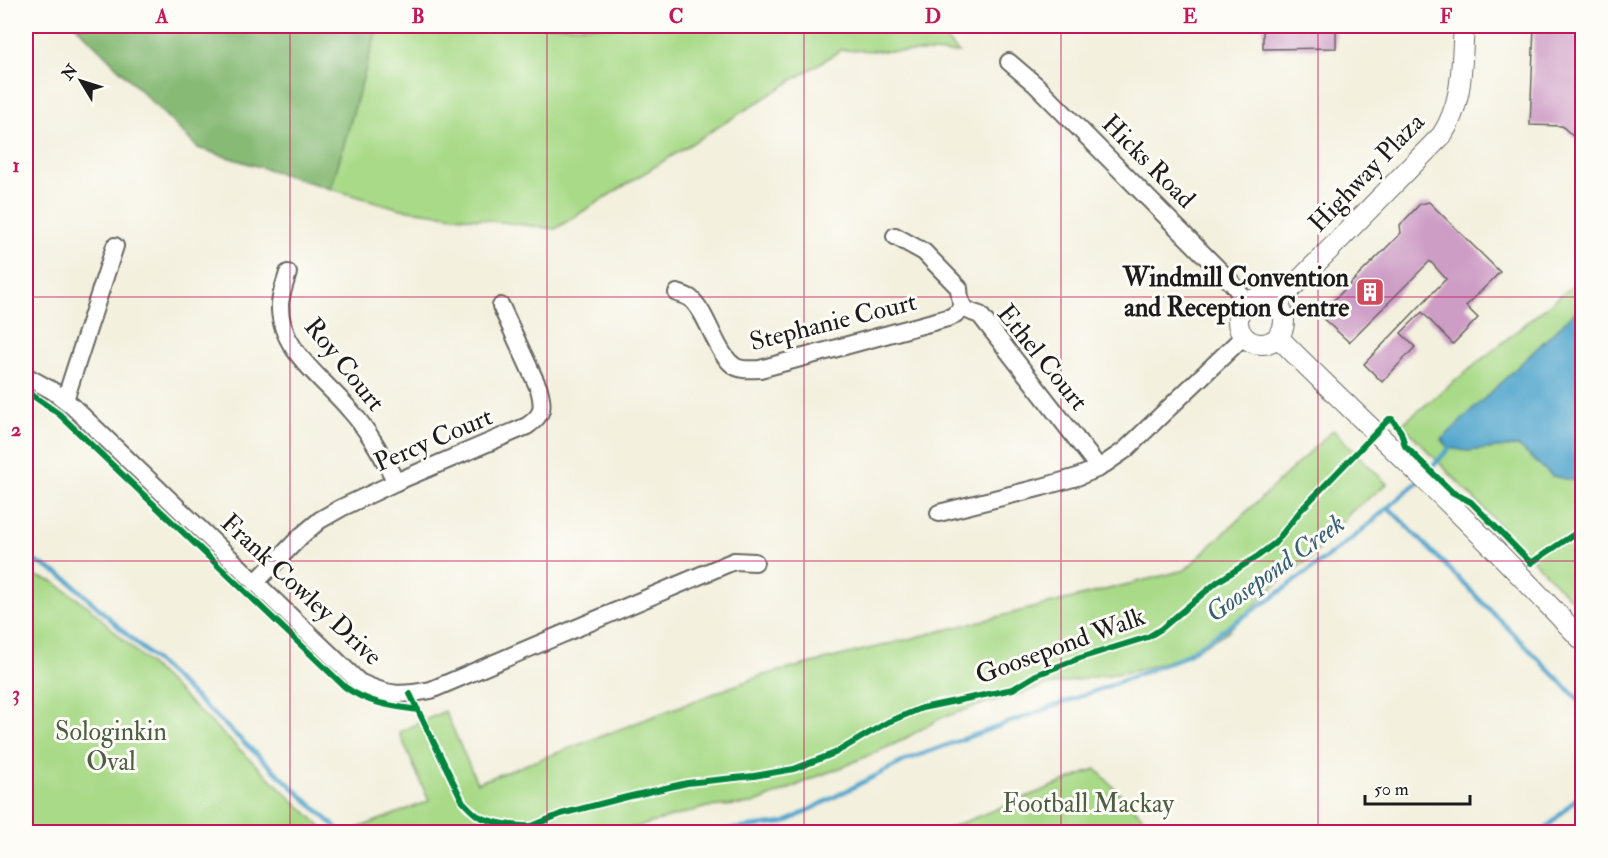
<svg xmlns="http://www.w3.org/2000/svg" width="1608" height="858" font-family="'IM FELL Double Pica',serif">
<rect width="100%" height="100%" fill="#fdfcf7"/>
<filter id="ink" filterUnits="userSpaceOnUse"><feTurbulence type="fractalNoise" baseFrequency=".0167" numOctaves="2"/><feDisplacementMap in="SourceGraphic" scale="12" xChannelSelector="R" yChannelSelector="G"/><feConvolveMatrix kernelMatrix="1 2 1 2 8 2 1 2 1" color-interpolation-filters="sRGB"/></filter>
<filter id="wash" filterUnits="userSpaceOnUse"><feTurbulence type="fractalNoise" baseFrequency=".008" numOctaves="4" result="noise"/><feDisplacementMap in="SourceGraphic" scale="24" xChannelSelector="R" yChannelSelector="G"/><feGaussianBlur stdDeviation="1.35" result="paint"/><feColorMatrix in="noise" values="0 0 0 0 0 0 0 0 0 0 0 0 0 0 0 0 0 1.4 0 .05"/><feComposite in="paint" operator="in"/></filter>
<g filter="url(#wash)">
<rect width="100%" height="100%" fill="#f3f0de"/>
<g fill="#a9da88" stroke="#627b52" stroke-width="1.5">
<polygon points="378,26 932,26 959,53 841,50 555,229 401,209 331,189"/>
<polygon points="1582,278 1582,611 1402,424"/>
<polygon points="1333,430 1387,484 1351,512 1310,559 1284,577 1227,632 1188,655 1135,671 1094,677 1045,686 983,704 941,718 899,742 845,766 808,780 794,787 753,804 707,807 619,832 363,832 358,828 429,801 399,732 445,711 477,783 760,676 1185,570"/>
<polygon points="26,573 54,582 89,607 327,832 26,832"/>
<polygon points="1096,769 1157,832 939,832"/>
</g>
<polygon fill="#86ba74" stroke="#516b48" stroke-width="1.5" points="76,26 378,26 331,189 198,148"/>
<polygon fill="#50a4cc" stroke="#366074" stroke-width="1.5" points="1582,305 1582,482 1552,476 1518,446 1468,451 1448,448 1442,439"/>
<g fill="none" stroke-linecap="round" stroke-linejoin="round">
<g stroke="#50a4cc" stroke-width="4.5">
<polyline points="1426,474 1452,445"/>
<polyline points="1389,508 1582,703"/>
<polyline points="26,558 43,565 67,579 341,832"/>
<polyline points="706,832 784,823 906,760 1106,687 1181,658 1273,597 1354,537 1420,480"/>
<polyline points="1542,832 1582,793"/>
</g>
</g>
<g id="blocks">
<g fill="#ce9dc6">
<polygon points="1263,26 1336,26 1336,48 1263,49"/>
<polygon points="1534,26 1582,26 1582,145 1562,126 1530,125"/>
<polygon points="1429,202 1500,272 1466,306 1478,318 1453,344 1422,312 1401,333 1415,347 1382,382 1364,364 1446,279 1430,261 1349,342 1319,315 1401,233 1400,225 1420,204"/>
</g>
</g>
</g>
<g filter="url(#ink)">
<use href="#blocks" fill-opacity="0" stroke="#676660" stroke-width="1.5"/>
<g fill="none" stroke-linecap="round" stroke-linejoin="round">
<g stroke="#676660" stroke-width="20">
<g id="minor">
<polyline points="1009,62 1036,85 1232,283 1247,303"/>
<path d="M895 236 924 252 959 288C960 306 963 310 980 315L1099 468"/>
<path d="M288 273C285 283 281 293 280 304 278 349 323 378 349 409 369 431 382 455 396 482"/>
<path d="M677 293C681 294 686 296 690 298 708 313 715 351 733 365 740 371 752 369 760 369L951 317 964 308"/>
<path d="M26 376 53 391 71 405 359 682C389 696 400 696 431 690L734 561 755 562"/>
<polyline points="65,400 115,246"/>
<polyline points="939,513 1042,487 1077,477 1099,468 1125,450 1244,336"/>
<path d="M255 583 301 536 320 520 341 508 396 482 527 426C543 415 544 408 539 389L501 306"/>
</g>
</g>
<g stroke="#676660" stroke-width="22">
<g id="tertiary">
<circle cx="1261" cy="321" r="23"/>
<path d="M1276 304 1442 135C1464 101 1461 64 1464 26"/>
<path d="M1278 337C1325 385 1374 430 1422 477 1477 530 1530 585 1582 640"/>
</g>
</g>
<use href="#minor" stroke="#fff" stroke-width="16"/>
<use href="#tertiary" stroke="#fff" stroke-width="20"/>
<g stroke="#fdfcf7" stroke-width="10">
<g id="cycleway">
<path d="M26 391 59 414 345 687C367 703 391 706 418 710"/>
<path d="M410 694 463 802C468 807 472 812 478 816 492 823 517 827 532 826"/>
<polyline points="524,832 532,826 561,814 627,797 687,783 754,776 794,769 835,753 888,722 922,708 1013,689 1036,675 1080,658 1148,637 1161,629 1217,582 1258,556 1275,543 1301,510 1389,419 1392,419 1401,432 1405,446 1452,492 1471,502 1531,563 1582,529"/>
</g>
</g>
<use href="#cycleway" stroke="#00873e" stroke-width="6"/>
</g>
</g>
<path fill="none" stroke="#c2185b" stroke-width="1.5" stroke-opacity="0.55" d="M290 26V832M547 26V832M804 26V832M1061 26V832M1318 26V832M26 297H1582M26 561H1582"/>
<defs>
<g id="building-square" transform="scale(1.5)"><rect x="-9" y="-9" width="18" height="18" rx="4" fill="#d1495b" stroke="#fdfcf7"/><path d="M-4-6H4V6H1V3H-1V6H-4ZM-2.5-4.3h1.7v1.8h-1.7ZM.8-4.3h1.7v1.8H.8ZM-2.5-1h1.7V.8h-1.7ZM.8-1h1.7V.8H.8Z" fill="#fff"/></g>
</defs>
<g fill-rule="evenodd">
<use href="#building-square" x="1370" y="292"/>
</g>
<g text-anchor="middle" stroke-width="6" stroke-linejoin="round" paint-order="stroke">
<g font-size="26" fill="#1c1c1c" stroke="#fdfcf7">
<text transform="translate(1149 161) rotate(45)" y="9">Hicks Road</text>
<text transform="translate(1366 172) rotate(-46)" y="9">Highway Plaza</text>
<text transform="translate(833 321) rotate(-14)" y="9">Stephanie Court</text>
<text transform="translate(1043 357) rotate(51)" y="9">Ethel Court</text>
<text transform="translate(345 364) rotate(51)" y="9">Roy Court</text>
<text transform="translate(433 439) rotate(-23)" y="9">Percy Court</text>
<text transform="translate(302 589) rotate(43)" y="9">Frank Cowley Drive</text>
<text transform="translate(1060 645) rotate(-20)" y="9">Goosepond Walk</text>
</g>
<g font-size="26" font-weight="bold" fill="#1c1c1c" stroke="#fdfcf7" text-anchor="end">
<text x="1349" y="286">Windmill Convention<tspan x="1349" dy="30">and Reception Centre</tspan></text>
</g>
<g font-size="26" fill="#4d5e42" stroke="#fdfcf7">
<text x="111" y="740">Sologinkin<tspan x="111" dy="30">Oval</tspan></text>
<text x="1088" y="812">Football Mackay</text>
</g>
<g font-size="27" font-style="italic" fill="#366074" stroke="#fdfcf7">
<text transform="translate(1275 568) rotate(-36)" y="9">Goosepond Creek</text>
</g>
</g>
<rect width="1608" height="858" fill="none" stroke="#fdfcf7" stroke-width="66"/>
<g transform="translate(81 81) rotate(308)" stroke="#fdfcf7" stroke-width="4.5" paint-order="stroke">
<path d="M0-4.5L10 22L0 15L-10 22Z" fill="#1c1c1c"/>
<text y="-9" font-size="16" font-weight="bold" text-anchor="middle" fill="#1c1c1c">N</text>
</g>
<path d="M1365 795v9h105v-9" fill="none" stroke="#1c1c1c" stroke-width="3"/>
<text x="1374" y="795" font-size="18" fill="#1c1c1c" stroke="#fdfcf7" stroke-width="4.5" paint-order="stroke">50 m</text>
<rect x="33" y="33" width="1542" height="792" fill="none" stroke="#c2185b" stroke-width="2"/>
<g font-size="20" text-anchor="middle" font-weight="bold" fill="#c2185b">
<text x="162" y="23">A</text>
<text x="418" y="23">B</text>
<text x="676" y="23">C</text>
<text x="933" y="23">D</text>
<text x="1190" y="23">E</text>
<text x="1446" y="23">F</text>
<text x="16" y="172">1</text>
<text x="16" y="436">2</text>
<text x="16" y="700">3</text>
</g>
</svg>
